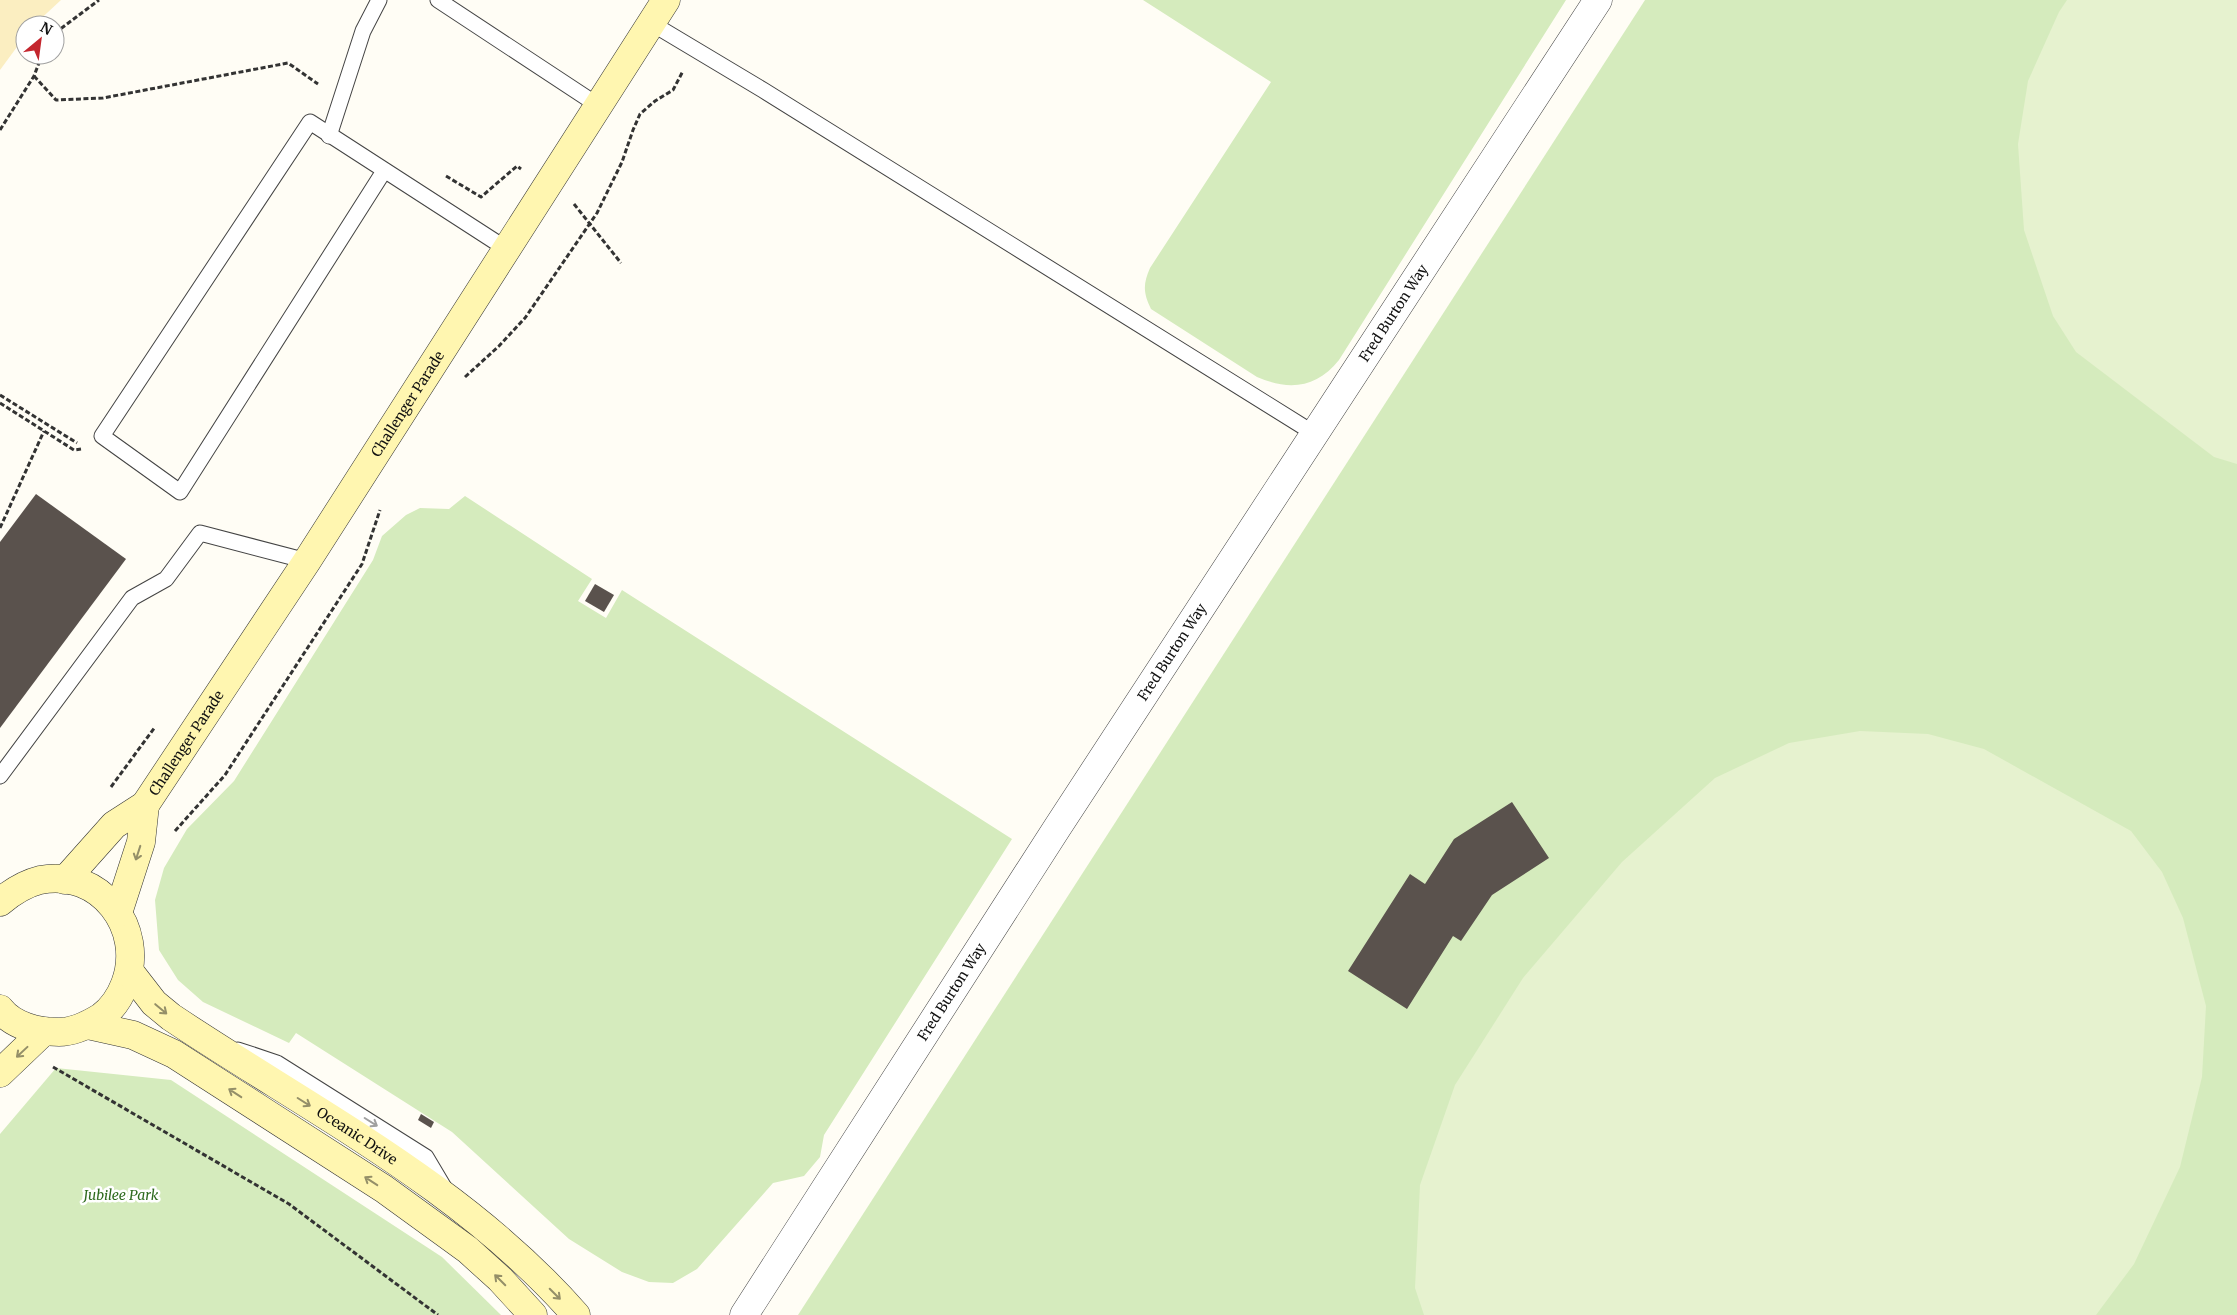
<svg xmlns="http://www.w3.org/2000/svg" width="2237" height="1315" font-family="Merriweather,serif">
<rect width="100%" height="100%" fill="#fffdf5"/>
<g fill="#d5ebbd">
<path d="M1143 0H1566L1339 360C1317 388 1289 391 1257 377L1151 309C1143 293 1143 284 1150 268L1271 82Z"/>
<polygon points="1645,0 2237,0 2237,1315 798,1315"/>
<polygon points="465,496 592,579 578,601 606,618 622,590 1012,839 824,1135 820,1157 804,1176 773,1183 697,1269 673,1283 649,1282 622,1272 569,1239 452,1132 296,1033 289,1043 203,1002 178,980 159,950 155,900 164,868 187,829 234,781 373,560 382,536 406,515 420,508 449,509"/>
<polygon points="56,1068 171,1080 442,1257 501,1315 0,1315 0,1134"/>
</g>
<polygon fill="#fbeec1" points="0,0 61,0 34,25 25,25 25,36 0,70"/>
<g fill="#e6f2cf">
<polygon points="2067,0 2237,0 2237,464 2214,457 2076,352 2053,316 2024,230 2018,144 2028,81 2059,12"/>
<polygon points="1860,731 1928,734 1984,749 2131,831 2162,872 2183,918 2206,1006 2202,1077 2180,1167 2134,1264 2096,1315 1424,1315 1415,1288 1420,1185 1455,1085 1523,978 1622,862 1715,778 1789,743"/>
</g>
<g fill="#5a524d">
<polygon points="36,494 126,559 0,728 0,542"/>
<polygon points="595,584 614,595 604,612 585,601"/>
<polygon points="1512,802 1549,858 1492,895 1461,941 1453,936 1407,1009 1348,971 1410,874 1425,884 1454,839"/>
<polygon points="421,1114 434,1122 431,1128 418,1120"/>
</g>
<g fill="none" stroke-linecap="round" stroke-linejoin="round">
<g stroke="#444" stroke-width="17">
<g id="lane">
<polyline points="438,0 599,106"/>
<polyline points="651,23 763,90 1315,434"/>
<polyline points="329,136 363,31 379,0"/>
<polyline points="384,171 180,492 102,436 310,122 505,248"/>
<polyline points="0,776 132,598 166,579 200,533 307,561"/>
<polyline points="238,1050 277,1063 426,1157 445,1189"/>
</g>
</g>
<g stroke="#444" stroke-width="29">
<g id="street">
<path id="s1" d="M744 1315 1057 828 1598 0"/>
</g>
</g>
<g stroke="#333" stroke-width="29">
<g id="secondary">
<path id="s2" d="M65 880 114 825 145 805 307 561 666 0"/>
<path d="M0 902C12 892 24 884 40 880 100 868 146 928 125 984 120 997 112 1009 101 1017 88 1025 74 1032 59 1032 38 1032 13 1026 0 1009"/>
<polyline points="118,913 141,842 145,805"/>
<path id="s3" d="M130 972 154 1003 171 1017C310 1110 464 1187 576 1315"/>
<polyline points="88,1025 133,1035 174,1054 384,1189 468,1250 500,1279 533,1315"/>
<polyline points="0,1073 43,1032"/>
</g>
</g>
<g stroke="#333" stroke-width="3" stroke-dasharray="5 2.5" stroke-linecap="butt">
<polyline points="55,33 99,0"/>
<polyline points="34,76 56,100 103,98 288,63 318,84"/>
<polyline points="0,130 34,76 42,55"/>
<polyline points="446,176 481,197 517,166 521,169"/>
<polyline points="574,204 621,263"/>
<polyline points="465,377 499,346 525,318 597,213 622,162 633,130 640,114 655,101 673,90 683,71"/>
<polyline points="0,395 77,443"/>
<polyline points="0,403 74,450 81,449"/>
<polyline points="0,528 44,431"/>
<polyline points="111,787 155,727"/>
<polyline points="175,831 225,775 362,564 380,510"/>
<polyline points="53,1067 289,1204 438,1315"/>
</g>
<use href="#lane" stroke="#fff" stroke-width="15"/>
<use href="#street" stroke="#fff" stroke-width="28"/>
<use href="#secondary" stroke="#fff6b0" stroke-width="28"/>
</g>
<defs><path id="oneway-shaft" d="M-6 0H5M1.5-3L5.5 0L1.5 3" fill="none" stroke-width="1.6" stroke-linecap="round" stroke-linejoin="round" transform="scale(1.25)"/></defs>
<g stroke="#948f68">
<use href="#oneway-shaft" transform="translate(138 853) rotate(108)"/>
<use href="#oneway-shaft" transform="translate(161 1009) rotate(40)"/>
<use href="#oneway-shaft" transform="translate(22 1052) rotate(137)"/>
<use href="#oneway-shaft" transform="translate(235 1093) rotate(-147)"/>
<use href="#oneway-shaft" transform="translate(304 1102) rotate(32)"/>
<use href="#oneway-shaft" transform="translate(371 1181) rotate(-147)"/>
<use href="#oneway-shaft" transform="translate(500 1280) rotate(-135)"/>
<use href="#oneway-shaft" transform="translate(555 1294) rotate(45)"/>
</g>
<use stroke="#a0a0a0" href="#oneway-shaft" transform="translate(371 1122) rotate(32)"/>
<g text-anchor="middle" stroke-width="5" stroke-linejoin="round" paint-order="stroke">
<g font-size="14" fill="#111" stroke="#fff">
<text dy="5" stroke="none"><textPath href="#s1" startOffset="1194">Fred Burton Way</textPath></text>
<text dy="5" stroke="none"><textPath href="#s2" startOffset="590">Challenger Parade</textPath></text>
<text dy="5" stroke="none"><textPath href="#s1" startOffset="789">Fred Burton Way</textPath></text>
<text dy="5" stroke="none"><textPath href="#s2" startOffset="185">Challenger Parade</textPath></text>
<text dy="5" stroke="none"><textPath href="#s1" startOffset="384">Fred Burton Way</textPath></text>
<text dy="5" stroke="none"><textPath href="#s3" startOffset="282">Oceanic Drive</textPath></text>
</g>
<g font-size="14" font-style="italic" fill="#2f6b1f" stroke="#fff">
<text x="121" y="1200">Jubilee Park</text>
</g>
</g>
<g transform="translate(40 40) rotate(29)"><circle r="24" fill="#ffffff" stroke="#a0a0a0"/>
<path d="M0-4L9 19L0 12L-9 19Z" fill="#c4262e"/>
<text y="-8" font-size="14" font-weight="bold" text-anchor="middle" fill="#111111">N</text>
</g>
</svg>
